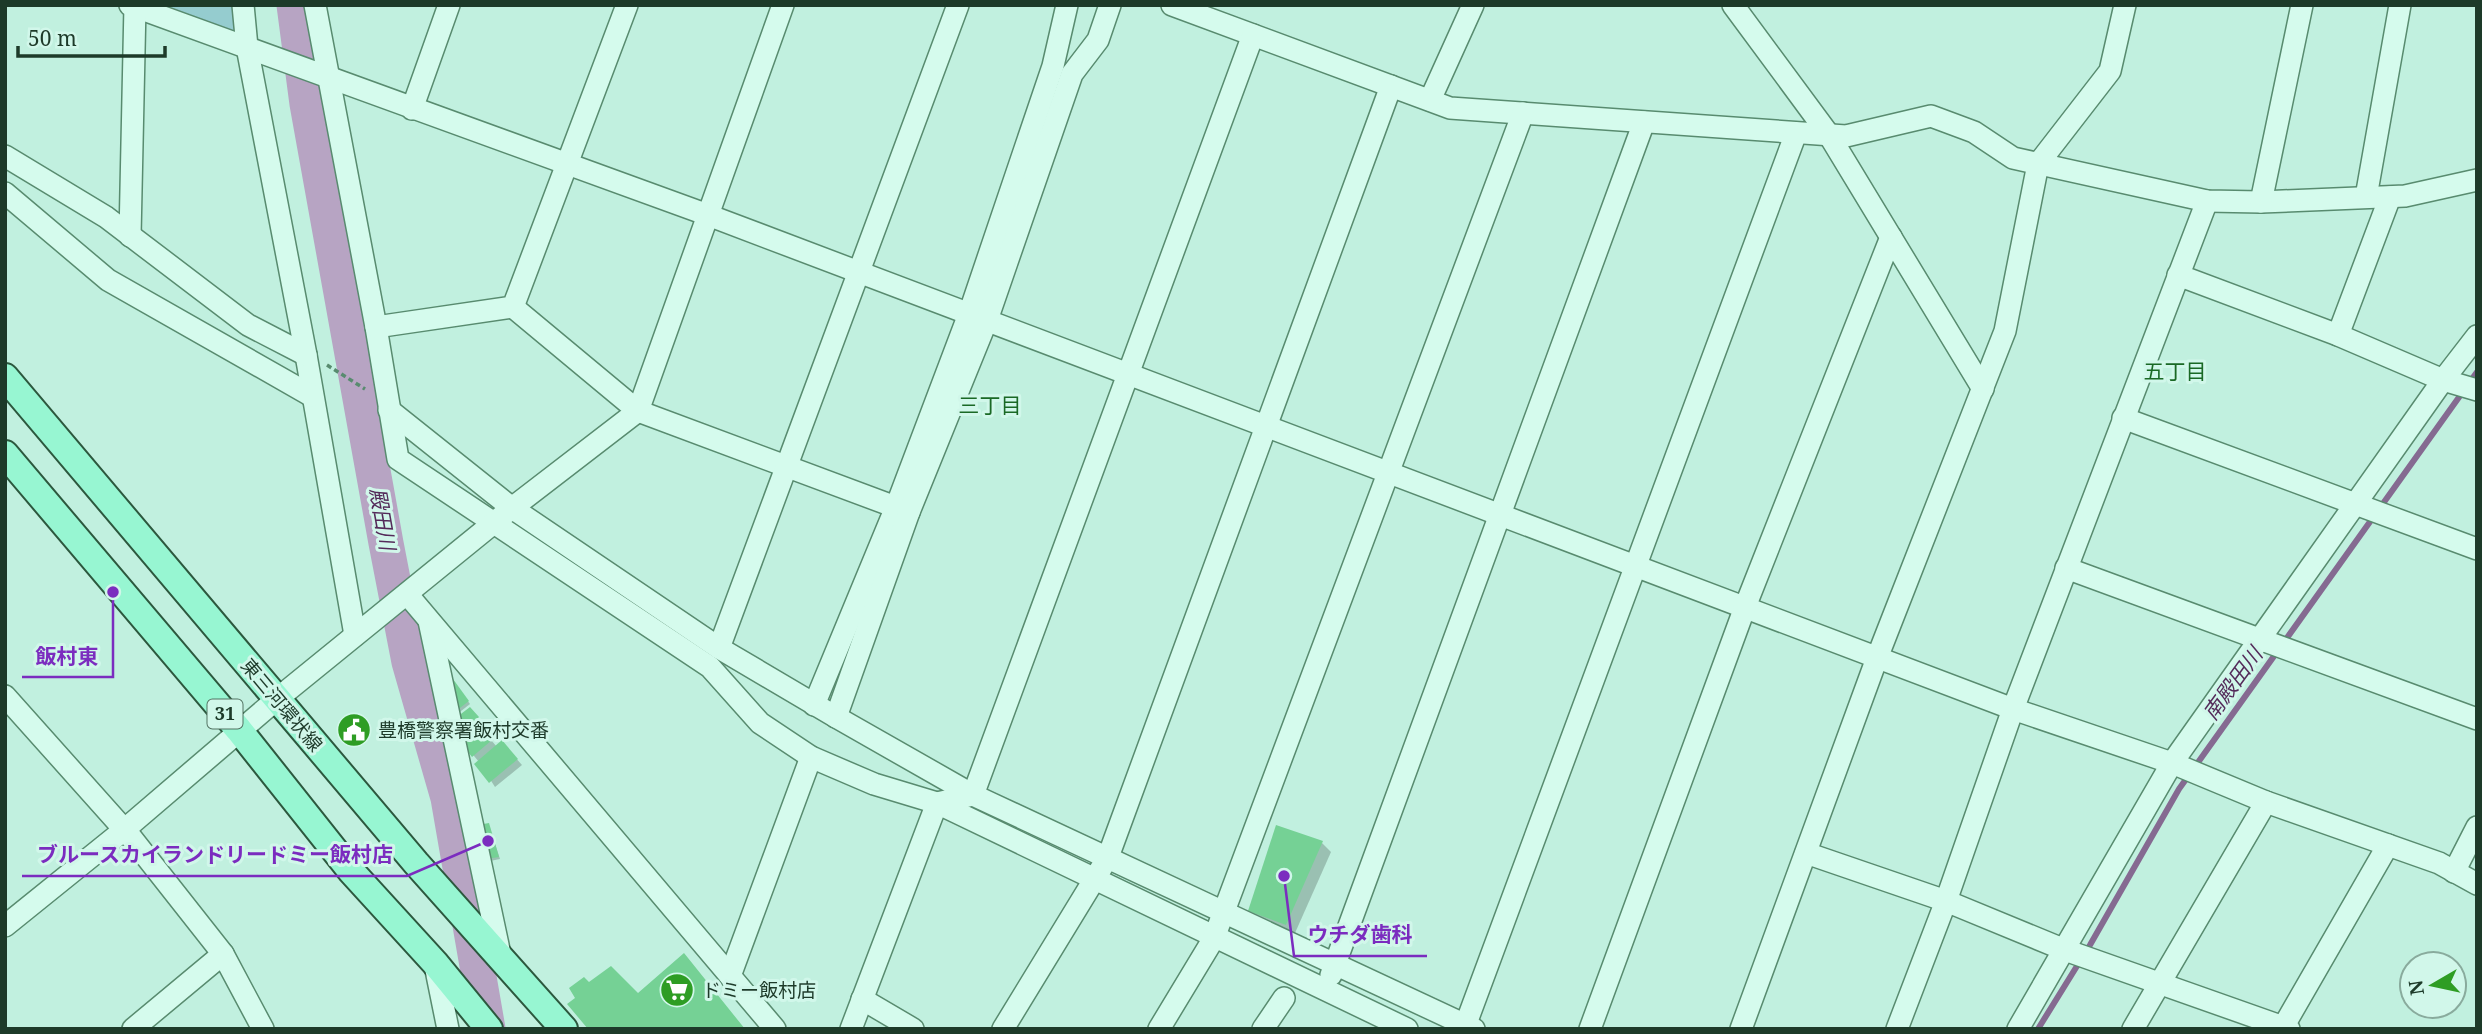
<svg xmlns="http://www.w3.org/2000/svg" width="2482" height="1034" font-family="'Noto Serif','Noto Sans JP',serif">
<rect width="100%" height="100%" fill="#c1f0df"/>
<polygon fill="#95cccf" points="157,5 234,5 238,34"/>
<g fill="#0003">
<polygon points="455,684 470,704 456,715"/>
<polygon points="475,715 483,724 480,727 497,747 507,748 522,765 495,787 479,762 460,739 466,733"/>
<polygon points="489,825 500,859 490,861 488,858"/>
<polygon points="1322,843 1331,852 1295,933 1259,919 1250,910"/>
</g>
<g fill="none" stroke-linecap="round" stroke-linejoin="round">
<polyline stroke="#856a91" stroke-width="6" points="2038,1029 2090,945 2179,789 2477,372"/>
<polyline stroke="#b7a4c3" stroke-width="35" points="294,5 307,104 386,543 409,662 448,798 488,1029"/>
</g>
<g fill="#75d195">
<polygon points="453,679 469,701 452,714 447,684"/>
<polygon points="470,707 479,717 476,720 492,740 472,757 457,738 464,733 453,720"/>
<polygon points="502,740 518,759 489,783 474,764"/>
<polygon points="489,823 499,857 486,859 478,825"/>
<polygon points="1276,825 1323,841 1286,925 1248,911"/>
<polygon points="684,953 745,1029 588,1029 567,1004 575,998 569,988 584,977 589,982 611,966 638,993"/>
</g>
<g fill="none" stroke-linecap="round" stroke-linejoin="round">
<g stroke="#588b6f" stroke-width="24">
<g id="minor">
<polyline points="130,5 708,215 2013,709 2172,763 2266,802 2439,863 2477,884"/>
<polyline points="243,5 247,47 306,355 355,635"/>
<polyline points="315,5 376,327 398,459 710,667 760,723 811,757 874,784 937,803 1407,1029"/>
<polyline points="1172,5 1450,108 1846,136 1931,116 1974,132 2013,158 2207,201 2261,202 2405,196 2477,180"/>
<polyline points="1733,5 1829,135 1983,389"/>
<polyline points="1430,100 1473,5"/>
<polyline points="412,109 449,5"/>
<polyline points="5,156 106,217 248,325 306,355"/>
<polyline points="5,193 108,280 312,396"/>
<polyline points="2366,197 2400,5"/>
<polyline points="2261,202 2302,5"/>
<polyline points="130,236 135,5"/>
<polyline points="2178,275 2338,335 2443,380 2477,390"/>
<polyline points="513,307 638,411 909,512"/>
<polyline points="376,327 513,307 627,5"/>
<polyline points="2338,335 2390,197"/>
<polyline points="389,410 512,508 719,648 836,717 973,795 1474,1029"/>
<polyline points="2123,418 2477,549"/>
<polyline points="2066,568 2477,719"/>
<polyline points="407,594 775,1029"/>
<polyline points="429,621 501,959"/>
<polyline points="719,648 958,5"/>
<polyline points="5,696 130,836 223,954 263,1029"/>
<polyline points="814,705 896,507 969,314 1053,66 1067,5"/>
<polyline points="836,717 909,512 987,320 1072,74 1098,40 1110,5"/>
<polyline points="1806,853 1946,901 2065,950 2289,1029"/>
<polyline points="2454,872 2477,827"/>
<polyline points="5,926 124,830 277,699 512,508 638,411 783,5"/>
<polyline points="435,965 448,1029"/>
<polyline points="1331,975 1644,122"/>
<polyline points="730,976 811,757"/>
<polyline points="862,999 913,1029"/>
<polyline points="133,1029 223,954"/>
<polyline points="851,1029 937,803 973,795 1253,35"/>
<polyline points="1003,1029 1108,857 1391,86"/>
<polyline points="1159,1029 1214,938 1523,113"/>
<polyline points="1263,1029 1284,998"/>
<polyline points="1464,1029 1796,133"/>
<polyline points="1590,1029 1745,607 1891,237"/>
<polyline points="1741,1029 1877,658 2005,331 2038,164 2110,71 2125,5"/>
<polyline points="1897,1029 1946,901 2013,709 2207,201"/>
<polyline points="2018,1029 2172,763 2443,380 2477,336"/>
<polyline points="2133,1029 2266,802"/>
<polyline points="2282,1029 2388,845"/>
</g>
</g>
<g stroke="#2c583e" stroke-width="30">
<g id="major">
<polyline points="5,377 416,863 564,1029"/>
<polyline points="5,454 239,730 351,871 435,963 489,1029"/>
</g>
</g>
<polyline stroke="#588b6f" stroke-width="3.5" stroke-dasharray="5 3.5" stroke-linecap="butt" points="327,365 365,389"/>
<use href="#minor" stroke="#d5fbed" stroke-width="21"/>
<use href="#major" stroke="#97f6d2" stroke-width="26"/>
</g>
<defs>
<g id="civic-disc" transform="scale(1.75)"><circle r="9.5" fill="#2e9d24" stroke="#d1f7ea"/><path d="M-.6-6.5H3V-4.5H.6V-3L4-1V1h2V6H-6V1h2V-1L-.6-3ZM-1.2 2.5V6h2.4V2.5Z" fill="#fff"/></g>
<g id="supermarket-disc" transform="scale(1.75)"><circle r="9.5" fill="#2e9d24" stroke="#d1f7ea"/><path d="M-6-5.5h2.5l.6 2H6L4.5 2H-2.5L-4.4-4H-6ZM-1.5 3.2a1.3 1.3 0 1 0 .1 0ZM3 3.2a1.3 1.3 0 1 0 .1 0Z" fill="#fff"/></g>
</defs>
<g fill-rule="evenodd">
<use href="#civic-disc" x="354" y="730"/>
<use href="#supermarket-disc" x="677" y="990"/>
</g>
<g text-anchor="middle" stroke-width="6" stroke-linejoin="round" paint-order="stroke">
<rect fill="#d1f7ea" stroke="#537363" stroke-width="2" x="207.5" y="699.5" width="35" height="29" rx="5"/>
<g font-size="18" font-weight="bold" fill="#1d3a29">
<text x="225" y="720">31</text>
</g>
<g font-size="19" fill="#1d3a29" stroke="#d1f7ea">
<text transform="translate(282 705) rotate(50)" y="7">東三河環状線</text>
</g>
<g font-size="19" fill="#1d3a29" stroke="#d1f7ea" text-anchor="start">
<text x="378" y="737">豊橋警察署飯村交番</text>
<text x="702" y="997">ドミー飯村店</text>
</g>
<g font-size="21" fill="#1a6925" stroke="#d1f7ea">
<text x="2175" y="379">五丁目</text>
<text x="990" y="413">三丁目</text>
</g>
<g font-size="21" font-style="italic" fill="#542b5a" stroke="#d1f7ea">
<text transform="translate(382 519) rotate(80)" y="7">殿田川</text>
<text transform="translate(2233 684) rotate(-54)" y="7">南殿田川</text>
</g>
</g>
<path fill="none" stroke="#7b2cbf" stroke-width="2.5" d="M113 592L113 677H22M488 841L407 876H22M1284 876L1294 956H1427"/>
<g fill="#7b2cbf" stroke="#d1f7ea" stroke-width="2.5">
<circle cx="113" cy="592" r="7"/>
<circle cx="488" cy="841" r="7"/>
<circle cx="1284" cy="876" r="7"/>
</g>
<g font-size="21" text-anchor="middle" font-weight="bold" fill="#7b2cbf" stroke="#d1f7ea" stroke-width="6" stroke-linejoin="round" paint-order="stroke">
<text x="67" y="664">飯村東</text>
<text x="215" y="862">ブルースカイランドリードミー飯村店</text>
<text x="1360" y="942">ウチダ歯科</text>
</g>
<rect width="2482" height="1034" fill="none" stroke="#1d3a29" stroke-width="14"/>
<g transform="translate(2433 985) rotate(261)"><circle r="33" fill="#d1f7ea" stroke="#89ab9d" stroke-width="2"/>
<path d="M0-5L12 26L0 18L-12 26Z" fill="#2e9d24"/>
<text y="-10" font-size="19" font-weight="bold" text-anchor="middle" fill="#1d3a29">N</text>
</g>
<path d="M18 46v10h147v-10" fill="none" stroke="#1d3a29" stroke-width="3.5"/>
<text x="28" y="46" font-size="21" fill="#1d3a29" stroke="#d1f7ea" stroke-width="5" paint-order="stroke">50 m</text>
</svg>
